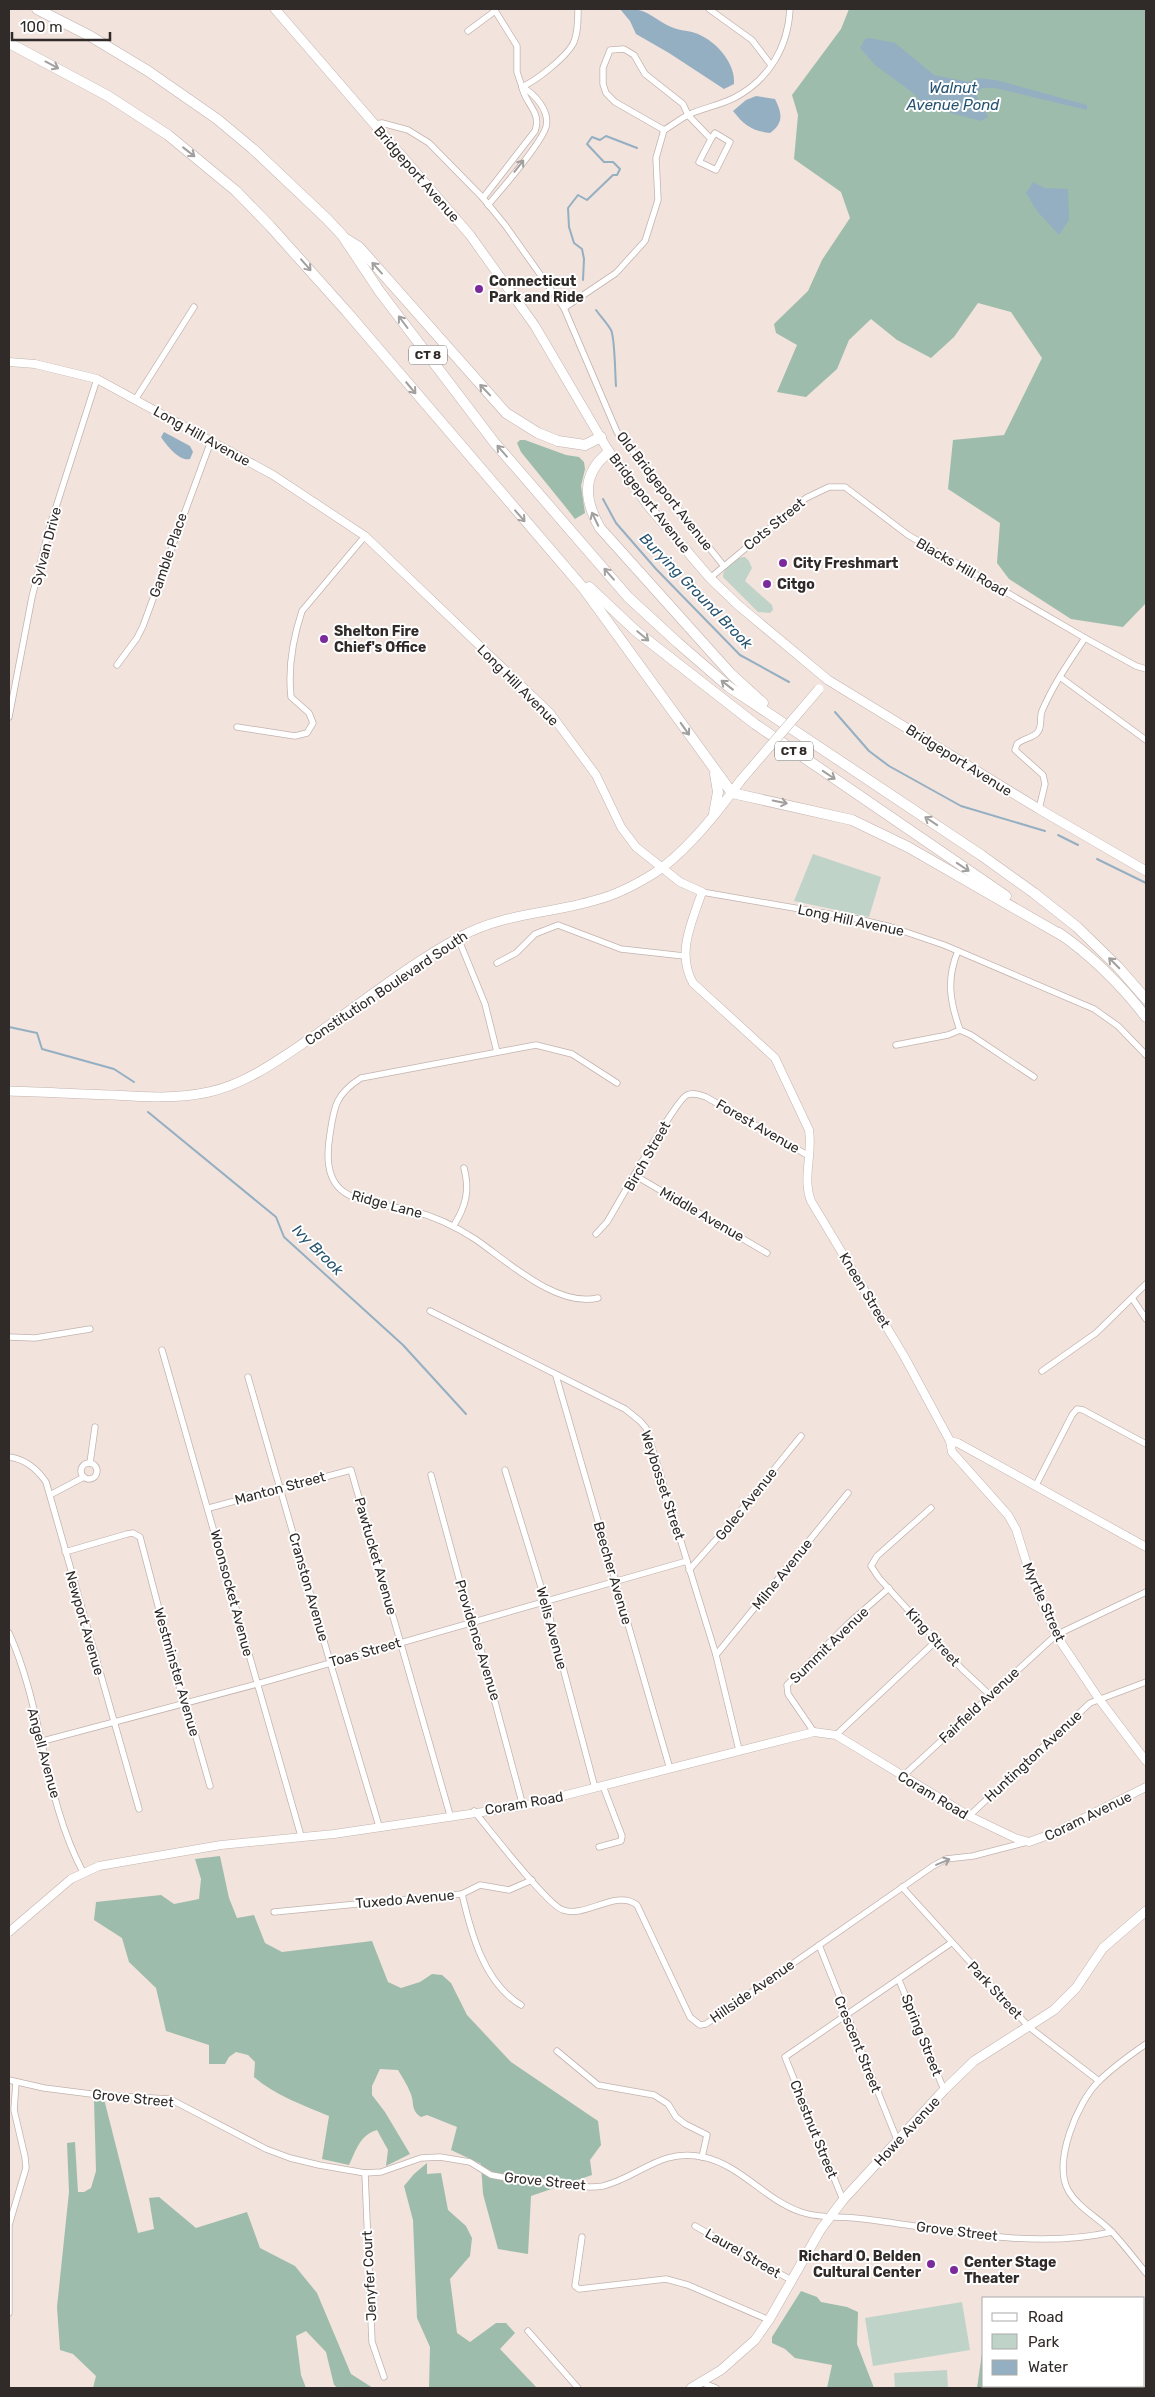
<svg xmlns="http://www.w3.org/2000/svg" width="1155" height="2397" font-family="Rubik,sans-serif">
<rect width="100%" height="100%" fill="#f2e3dd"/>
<g fill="#bfd3c9">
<path d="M745 557 749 561 752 568 745 581 772 605 773 610 770 613 758 612 723 577C723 567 735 557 745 557Z"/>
<polygon points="813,854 881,877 869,917 794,901"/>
<polygon points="962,2302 970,2350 873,2366 865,2318"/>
<polygon points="947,2370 948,2388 895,2388 894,2373"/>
</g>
<g fill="#9dbcac">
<polygon points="849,9 1146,9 1146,603 1123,627 1071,619 1009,579 997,563 1000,523 948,489 953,440 1004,435 1042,358 1011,312 978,303 954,337 931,358 897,340 871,319 849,340 837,369 806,397 777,392 797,345 776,333 774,324 808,291 822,260 850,218 841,192 794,159 798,115 792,95 841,29"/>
<polygon points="520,440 525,440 566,455 579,457 584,462 585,469 581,486 585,513 575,519 568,510 521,452 517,443"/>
<path d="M220 1856 229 1898 237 1918 254 1915 265 1943 282 1952 372 1941 388 1982 401 1988 420 1982 432 1974 442 1975 451 1983 467 2015 511 2062 598 2121 601 2145 590 2160 592 2175 531 2196 528 2254 498 2249 483 2194 481 2164 451 2150 457 2127 427 2115 421 2117C410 2110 415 2102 410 2092 407 2084 402 2077 398 2070L380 2069 372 2086V2095L385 2112 410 2154 386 2166 388 2150 377 2130C360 2135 356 2150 349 2165L322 2159 329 2116C303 2105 276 2096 254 2077L255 2062 248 2055 236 2052 229 2057 225 2064H209V2045L166 2031 156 1988 129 1962 122 1938 94 1920 96 1902 161 1895 174 1904 199 1899 201 1879 195 1859Z"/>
<polygon points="104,2099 138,2233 154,2229 149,2198 159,2197 196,2228 247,2212 260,2248 295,2266 317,2293 351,2374 373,2388 338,2388 334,2385 326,2352 306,2331 296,2336 301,2375 306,2388 93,2388 96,2376 73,2354 60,2350 57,2307 69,2192 67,2143 75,2142 78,2192 84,2192 91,2188 96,2171 94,2100"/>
<polygon points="427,2163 427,2174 441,2173 448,2210 466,2226 472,2238 470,2256 450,2279 457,2333 470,2342 496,2323 506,2323 515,2333 500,2349 537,2388 429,2388 430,2347 417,2318 413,2220 404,2186 414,2174"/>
<polygon points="801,2291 817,2297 821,2302 847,2307 858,2312 857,2344 874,2388 827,2388 832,2365 795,2358 785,2349 772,2343 772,2337"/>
<polygon points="984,2340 984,2386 1005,2386 1005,2388 977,2388"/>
</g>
<g fill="#95afc2">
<path d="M620 9C650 9 644 13 669 26 678 31 689 30 698 34 717 42 736 64 734 84L724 89 669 53 636 34 630 21Z"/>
<path d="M870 38 895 43 934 75 969 82 978 78 996 80 1087 105V110L995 88H982L976 95C980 103 986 109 988 117L981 121 924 106 913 93 875 65 860 48 865 39Z"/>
<path d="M756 96 775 99C782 113 784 123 770 133 752 131 744 125 733 111L746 100Z"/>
<polygon points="1033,182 1045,188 1068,189 1069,220 1059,235 1037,211 1026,193"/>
<path d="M164 432 190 446 193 452 190 459C180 462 166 445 161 437Z"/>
</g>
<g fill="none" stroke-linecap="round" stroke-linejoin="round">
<g stroke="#95afc2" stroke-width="2">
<polyline points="583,280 584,259 582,249 574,243 569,227 568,208 578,195 587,200 613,175 617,175 620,169 613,162 604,162 587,144 592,137 600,140 606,136 637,148"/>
<path d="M596 310C601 317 607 323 611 330 615 338 615 374 616 386"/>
<polyline points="603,499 616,523 656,569 740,655 789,682"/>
<polyline points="835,712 869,751 889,766 961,806 1045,831"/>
<polyline points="1058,835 1078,845"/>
<polyline points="1097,859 1146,883"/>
<polyline points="9,1027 37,1033 42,1049 114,1069 134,1082"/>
<polyline points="148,1112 276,1217 284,1237 403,1345 466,1414"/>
</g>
<g stroke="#c2b3ae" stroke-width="7">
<g id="minor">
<path d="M494 9 517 46V72L522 87C537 80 565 58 573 44 578 34 578 20 578 9"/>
<polyline points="709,9 752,40 771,65"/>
<polyline points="468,31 495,11"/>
<polyline points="374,124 382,123 408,130 429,143 483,198 505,225 564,308 617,432 723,565"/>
<polyline points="664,130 615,102 606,93 603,84 603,68 610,50 624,49 634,55 645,74 683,104 688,115 711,139 699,162 716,170 730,142 715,133 711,139"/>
<path d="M483 198 535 131C542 112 525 104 522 87"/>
<path d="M488 205C501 190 541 143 546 127 550 111 535 94 522 87"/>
<path d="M564 308 616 273 645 241 658 200 656 158 664 130C673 125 681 118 690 114 704 108 720 105 734 98 769 80 788 47 790 9"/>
<polyline points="135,400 194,307"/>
<path d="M710 578 806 498 829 487H845L908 535 1085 638C1069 662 1053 685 1042 711 1039 719 1043 727 1037 733 1032 738 1022 739 1017 744L1015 750 1043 775 1045 784 1039 809"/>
<polyline points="1085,638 1136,666 1146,669"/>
<polyline points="117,665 137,638 143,626 211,441"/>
<polyline points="1060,677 1146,740"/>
<polyline points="9,717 32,597 49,529 97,379"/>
<path d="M237 727 295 736 307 733 313 723 309 713 291 697C288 669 293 638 302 611L365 536"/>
<polyline points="702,892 858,919 891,927 944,945 1094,1009 1118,1026 1146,1055"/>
<polyline points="458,938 485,1004 497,1052"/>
<path d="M958 951C946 979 950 1002 960 1030L971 1035 1034 1077"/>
<polyline points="497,963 516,953 535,934 558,925 621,949 684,956"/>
<polyline points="896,1045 948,1035 960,1030"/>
<polyline points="636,1176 767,1253"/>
<path d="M454 1225C466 1206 470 1190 464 1168"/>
<path d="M596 1234 607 1222C619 1203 675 1100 687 1095 694 1092 700 1095 706 1097L809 1156"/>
<path d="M598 1298C557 1308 507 1261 475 1239 455 1226 437 1217 413 1211 361 1199 318 1204 330 1134 334 1106 336 1094 361 1078L536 1045 572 1054 617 1083"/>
<polyline points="1132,1298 1146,1319"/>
<polyline points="430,1311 625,1409 640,1421 646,1428 716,1655 739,1750"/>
<polyline points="9,1337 35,1338 90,1329"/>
<polyline points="162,1350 301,1836"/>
<polyline points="1042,1371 1096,1333 1146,1284"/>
<polyline points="556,1376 670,1769"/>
<polyline points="248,1377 330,1662 379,1826"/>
<path d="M9 1457C26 1459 37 1469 46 1482L139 1809"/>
<polyline points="90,1463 95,1427"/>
<circle cx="89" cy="1471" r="8"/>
<polyline points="505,1470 545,1600 595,1788"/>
<polyline points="431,1475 469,1615 475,1628 523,1806"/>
<polyline points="1036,1485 1072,1415 1077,1409 1083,1410 1146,1444"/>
<polyline points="50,1495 84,1477"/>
<polyline points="209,1508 351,1470 450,1815"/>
<polyline points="931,1508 877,1556 871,1566 879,1578 962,1669 990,1695"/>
<polyline points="65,1552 127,1534 133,1533 140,1537 181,1693 186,1702 210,1786"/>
<polyline points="689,1570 729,1525 801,1436"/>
<path d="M9 1633C43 1708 44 1800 83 1872"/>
<polyline points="716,1655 848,1493"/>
<polyline points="814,1732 788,1694 787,1685 849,1623 889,1588"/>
<polyline points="836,1735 936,1641"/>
<polyline points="43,1741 257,1684 687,1561"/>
<polyline points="903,1776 1056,1635 1146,1592"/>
<path d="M474 1811C488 1828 548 1906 563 1910 587 1918 615 1889 637 1905L690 2017 700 2025 706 2024 933 1866 946 1859 973 1856 1027 1842"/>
<polyline points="969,1816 1090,1703 1146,1682"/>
<polyline points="599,1847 621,1841 622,1836 603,1786"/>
<polyline points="902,1887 1029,2027 1099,2081"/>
<path d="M462 1894C471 1933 484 1983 521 2005"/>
<polyline points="274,1912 462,1894 480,1885 509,1890 532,1880"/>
<polyline points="819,1945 898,2142"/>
<polyline points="899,1980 944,2090"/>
<path d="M1146 2044C1130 2055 1112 2068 1098 2082 1077 2103 1053 2162 1068 2190 1078 2208 1099 2218 1112 2232 1124 2245 1135 2259 1146 2273"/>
<polyline points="557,2051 598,2085 654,2095 668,2104 676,2117 685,2124 707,2135 702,2157"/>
<path d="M9 2080 44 2088 99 2095 170 2099 266 2149 290 2158 319 2165 365 2173 381 2172 421 2158 440 2157 470 2162 491 2175 502 2177C530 2177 579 2191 603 2186 640 2177 659 2148 703 2157 741 2165 765 2200 801 2212 821 2219 843 2216 864 2219 945 2229 1032 2250 1112 2232"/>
<polyline points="365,2173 372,2342 384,2377"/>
<polyline points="843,2200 785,2057 951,1943"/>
<polyline points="695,2226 791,2280"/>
<polyline points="582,2237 575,2286 579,2289 666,2279 688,2285 769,2320"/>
<polyline points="9,2313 9,2225 26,2168 25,2157 14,2110 16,2082"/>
<polyline points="528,2331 578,2388"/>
<polyline points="703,2383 716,2388"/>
</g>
</g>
<g stroke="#c2b3ae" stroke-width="9">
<g id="tertiary">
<path d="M9 362 35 364 97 379 273 475 365 536 550 713 596 775 621 827 636 847 680 882 702 892C692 922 676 953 693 983L775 1058 809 1130C813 1154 802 1178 811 1201L904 1356 950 1441 958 1443 1146 1547"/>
<polyline points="950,1441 952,1452 1008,1515 1016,1529 1030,1574 1056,1635 1099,1699 1146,1761"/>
<polyline points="9,1932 71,1879 99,1866 221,1845 334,1834 523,1806 814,1732 836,1735 969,1816 1015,1838 1029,1842 1054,1833 1146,1787"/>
</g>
</g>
<g stroke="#c2b3ae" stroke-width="10">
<g id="secondary">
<polyline points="275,9 470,235 535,326 609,452 650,508 710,578 738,605 828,680 1039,809 1146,871"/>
<path d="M9 1091C43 1092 78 1094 113 1095 145 1097 177 1099 209 1092 246 1084 280 1059 311 1038 360 1004 408 965 460 937 503 913 550 914 596 900 616 895 635 885 653 874 686 853 718 812 741 780"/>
<polyline points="691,2388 721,2370 755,2340 769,2320 821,2229 843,2200 944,2090 974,2061 1054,2010 1076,1988 1103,1948 1146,1911"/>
</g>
</g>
<g stroke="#c2b3ae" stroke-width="11">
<g id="motorway">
<polyline points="37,9 90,36 148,71 217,119 253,149 327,219 342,235 380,292 494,442 628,597 678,643 729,687 981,855 1034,893 1077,927 1118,967 1146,999"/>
<polyline points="9,43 108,96 168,135 236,191 270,226 347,312 584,589 732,793 852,820 908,847 1063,936"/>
<polyline points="346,239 359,247 506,413 538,433 558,441 585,445 601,437"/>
<path d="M609 452C581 474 584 500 600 528L731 674 763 703"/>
<polyline points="589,587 637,632 755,724 1006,896"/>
<polyline points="714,814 718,792 715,774"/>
<path d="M1059 933C1092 956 1122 986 1146 1017"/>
</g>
</g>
<use href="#minor" stroke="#fff" stroke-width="5.5"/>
<use href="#tertiary" stroke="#fff" stroke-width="8"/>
<use href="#secondary" stroke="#fff" stroke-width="9"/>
<use href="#motorway" stroke="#fff" stroke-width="10"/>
<g stroke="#c2b3ae" stroke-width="10" stroke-linecap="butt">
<polyline id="secondary-bridge" points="741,780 819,689"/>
</g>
<use href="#secondary-bridge" stroke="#fff" stroke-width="9"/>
</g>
<defs><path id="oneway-shaft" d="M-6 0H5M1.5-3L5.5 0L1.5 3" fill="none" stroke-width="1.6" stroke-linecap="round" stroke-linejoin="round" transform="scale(1.25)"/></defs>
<g stroke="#a29f9e">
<use href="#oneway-shaft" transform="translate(52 65) rotate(28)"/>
<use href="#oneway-shaft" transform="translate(189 152) rotate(38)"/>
<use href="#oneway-shaft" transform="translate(519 166) rotate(-52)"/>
<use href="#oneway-shaft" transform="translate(306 265) rotate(49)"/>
<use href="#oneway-shaft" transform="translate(377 268) rotate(-132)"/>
<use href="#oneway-shaft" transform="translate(403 322) rotate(-127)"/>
<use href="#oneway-shaft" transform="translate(411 388) rotate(50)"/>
<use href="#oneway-shaft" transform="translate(485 390) rotate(-134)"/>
<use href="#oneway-shaft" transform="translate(502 451) rotate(-131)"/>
<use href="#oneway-shaft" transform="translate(520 516) rotate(49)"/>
<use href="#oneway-shaft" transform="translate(595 519) rotate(-116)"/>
<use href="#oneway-shaft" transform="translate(609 574) rotate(-131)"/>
<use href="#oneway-shaft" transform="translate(643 636) rotate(40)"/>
<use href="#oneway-shaft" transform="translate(727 685) rotate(-142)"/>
<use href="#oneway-shaft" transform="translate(685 729) rotate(55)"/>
<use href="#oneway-shaft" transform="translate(829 775) rotate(34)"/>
<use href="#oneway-shaft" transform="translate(780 802) rotate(12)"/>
<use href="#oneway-shaft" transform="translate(931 821) rotate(-146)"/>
<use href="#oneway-shaft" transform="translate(963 867) rotate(34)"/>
<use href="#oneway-shaft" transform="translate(1114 963) rotate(-135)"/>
<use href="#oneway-shaft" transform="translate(943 1862) rotate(-23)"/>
</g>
<g fill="#7a2a9b" stroke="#fff" stroke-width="2">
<circle cx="479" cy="289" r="5"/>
<circle cx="783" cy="563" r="5"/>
<circle cx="767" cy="584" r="5"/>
<circle cx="324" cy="639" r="5"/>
<circle cx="931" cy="2264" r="5"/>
<circle cx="954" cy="2270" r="5"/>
</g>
<g text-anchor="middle" stroke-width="4" stroke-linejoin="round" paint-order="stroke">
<g fill="#fff" stroke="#6e6a68" stroke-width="1">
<rect x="409" y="345.5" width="38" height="19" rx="4"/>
<rect x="775" y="741.5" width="38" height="19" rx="4"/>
</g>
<g font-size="12" font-weight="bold" fill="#302a28">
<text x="428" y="359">CT 8</text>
<text x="794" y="755">CT 8</text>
</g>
<g font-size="14" fill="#302a28" stroke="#fff">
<text transform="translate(417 174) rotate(49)" y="5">Bridgeport Avenue</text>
<text transform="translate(202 436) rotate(29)" y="5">Long Hill Avenue</text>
<text transform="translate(665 491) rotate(52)" y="5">Old Bridgeport Avenue</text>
<text transform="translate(650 503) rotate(52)" y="5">Bridgeport Avenue</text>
<text transform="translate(774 524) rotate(-39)" y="5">Cots Street</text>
<text transform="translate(46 546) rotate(-75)" y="5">Sylvan Drive</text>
<text transform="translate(168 555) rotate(-71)" y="5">Gamble Place</text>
<text transform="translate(962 567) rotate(30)" y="5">Blacks Hill Road</text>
<text transform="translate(518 685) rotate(45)" y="5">Long Hill Avenue</text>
<text transform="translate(959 760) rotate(32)" y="5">Bridgeport Avenue</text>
<text transform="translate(851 920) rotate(12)" y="5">Long Hill Avenue</text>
<text transform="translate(386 988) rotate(-34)" y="5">Constitution Boulevard South</text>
<text transform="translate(758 1126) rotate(30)" y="5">Forest Avenue</text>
<text transform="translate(647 1156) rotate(-60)" y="5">Birch Street</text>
<text transform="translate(387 1204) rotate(15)" y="5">Ridge Lane</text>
<text transform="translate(702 1214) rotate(30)" y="5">Middle Avenue</text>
<text transform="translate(865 1290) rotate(59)" y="5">Kneen Street</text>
<text transform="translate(663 1485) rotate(72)" y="5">Weybosset Street</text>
<text transform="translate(280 1488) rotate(-15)" y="5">Manton Street</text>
<text transform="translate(746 1504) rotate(-51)" y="5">Golec Avenue</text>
<text transform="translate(376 1556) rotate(74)" y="5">Pawtucket Avenue</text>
<text transform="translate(613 1573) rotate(74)" y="5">Beecher Avenue</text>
<text transform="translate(782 1574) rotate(-51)" y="5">Milne Avenue</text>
<text transform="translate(309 1587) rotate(74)" y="5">Cranston Avenue</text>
<text transform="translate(232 1593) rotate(75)" y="5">Woonsocket Avenue</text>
<text transform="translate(1044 1602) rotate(66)" y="5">Myrtle Street</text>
<text transform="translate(85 1623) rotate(74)" y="5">Newport Avenue</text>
<text transform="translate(552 1628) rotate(75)" y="5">Wells Avenue</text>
<text transform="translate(933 1637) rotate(48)" y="5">King Street</text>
<text transform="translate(478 1640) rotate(73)" y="5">Providence Avenue</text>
<text transform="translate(829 1645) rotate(-44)" y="5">Summit Avenue</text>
<text transform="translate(365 1652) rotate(-16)" y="5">Toas Street</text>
<text transform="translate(177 1672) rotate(74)" y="5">Westminster Avenue</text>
<text transform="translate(979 1705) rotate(-43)" y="5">Fairfield Avenue</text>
<text transform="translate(44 1753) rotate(75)" y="5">Angell Avenue</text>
<text transform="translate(1033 1756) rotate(-43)" y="5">Huntington Avenue</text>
<text transform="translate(933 1795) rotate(31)" y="5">Coram Road</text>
<text transform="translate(524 1803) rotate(-10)" y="5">Coram Road</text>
<text transform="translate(1088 1816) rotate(-26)" y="5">Coram Avenue</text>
<text transform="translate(405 1899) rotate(-5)" y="5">Tuxedo Avenue</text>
<text transform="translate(995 1990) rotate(47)" y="5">Park Street</text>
<text transform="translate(752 1991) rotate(-35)" y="5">Hillside Avenue</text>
<text transform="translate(922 2035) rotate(68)" y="5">Spring Street</text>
<text transform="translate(858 2044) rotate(68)" y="5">Crescent Street</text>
<text transform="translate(133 2098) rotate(6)" y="5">Grove Street</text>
<text transform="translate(814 2129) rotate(68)" y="5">Chestnut Street</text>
<text transform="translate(907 2131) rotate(-47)" y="5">Howe Avenue</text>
<text transform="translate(545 2181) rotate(6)" y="5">Grove Street</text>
<text transform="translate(957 2231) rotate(7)" y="5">Grove Street</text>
<text transform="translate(743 2253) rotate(30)" y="5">Laurel Street</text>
<text transform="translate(369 2276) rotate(-93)" y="5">Jenyfer Court</text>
</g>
<g font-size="14" font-weight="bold" fill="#302a28" stroke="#fff" text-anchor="start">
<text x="489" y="286">Connecticut<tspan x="489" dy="16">Park and Ride</tspan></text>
<text x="793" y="568">City Freshmart</text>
<text x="777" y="589">Citgo</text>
<text x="334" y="636">Shelton Fire<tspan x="334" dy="16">Chief's Office</tspan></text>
<text x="921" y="2261" text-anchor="end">Richard O. Belden<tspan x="921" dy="16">Cultural Center</tspan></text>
<text x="964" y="2267">Center Stage<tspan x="964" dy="16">Theater</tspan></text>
</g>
<g font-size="15" font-style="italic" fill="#255370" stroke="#fff">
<text x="953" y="93">Walnut<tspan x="953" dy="17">Avenue Pond</tspan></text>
<text transform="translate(696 591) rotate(46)" y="5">Burying Ground Brook</text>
<text transform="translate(318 1250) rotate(45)" y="5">Ivy Brook</text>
</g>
</g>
<rect width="1155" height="2397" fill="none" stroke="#302a28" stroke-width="20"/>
<rect x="982" y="2297" width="162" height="90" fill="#ffffff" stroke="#acaaa9"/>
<rect x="992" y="2313" width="25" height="8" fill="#ffffff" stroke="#acaaa9"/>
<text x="1028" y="2322" font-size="15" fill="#302a28">Road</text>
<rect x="992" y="2334" width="25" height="15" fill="#bfd3c9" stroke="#acaaa9"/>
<text x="1028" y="2347" font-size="15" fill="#302a28">Park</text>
<rect x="992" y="2360" width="25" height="15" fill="#95afc2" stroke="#acaaa9"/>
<text x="1028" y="2372" font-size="15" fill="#302a28">Water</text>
<path d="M12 32v8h98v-8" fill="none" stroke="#302a28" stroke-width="2.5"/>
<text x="20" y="32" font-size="15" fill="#302a28" stroke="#ffffff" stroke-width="4" paint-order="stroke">100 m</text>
</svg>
